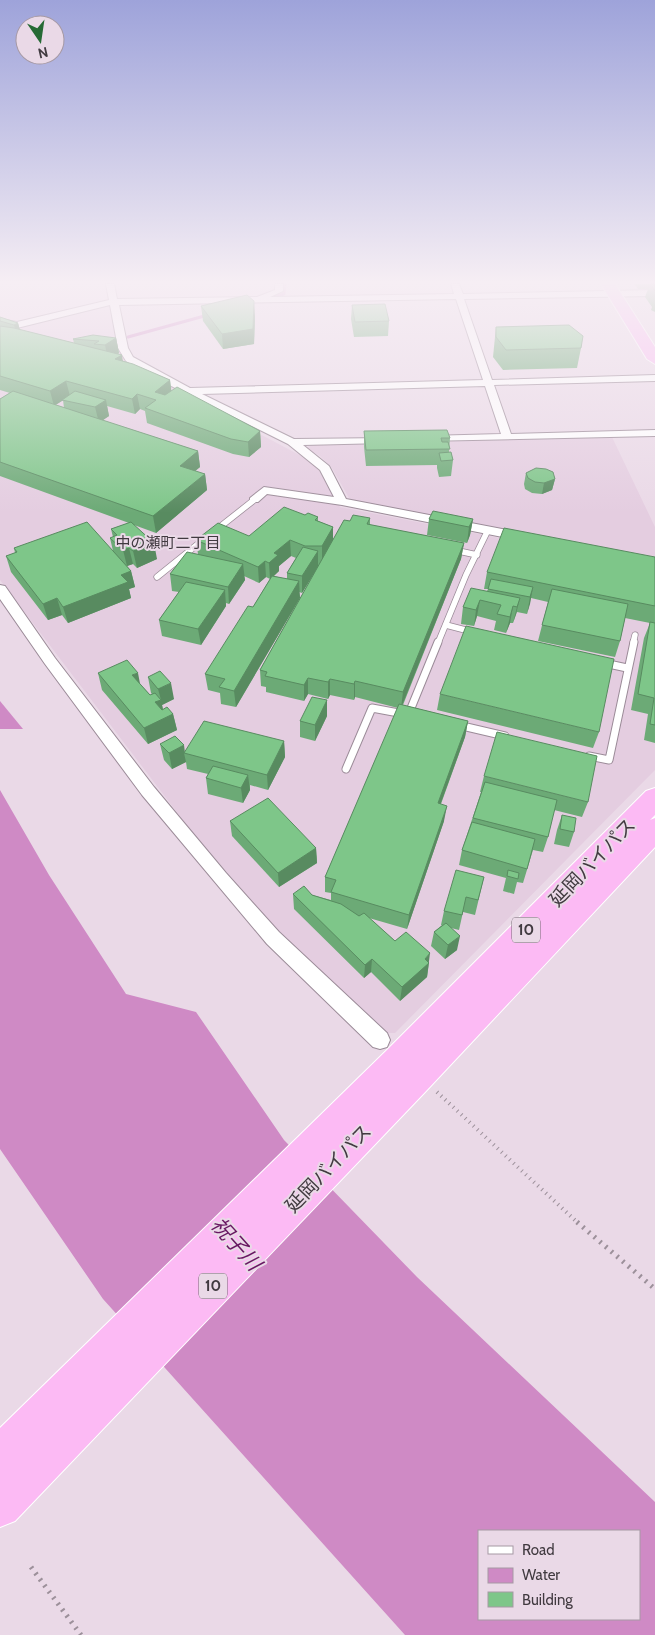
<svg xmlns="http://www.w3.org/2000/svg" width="655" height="1635" font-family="Cabin,'Noto Sans JP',sans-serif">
<rect width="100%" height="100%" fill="#ead9e7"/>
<g fill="#e4cde0">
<polygon points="109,304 125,363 309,460 317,467 340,507 655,568 655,770 395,1033 383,1033 287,941 192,832 0,580 0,323 15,328"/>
<polygon points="612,437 655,527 655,558 357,502 349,498 332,468 320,456 306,448 311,445"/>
</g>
<g fill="#cf8ac5" fill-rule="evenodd">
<polygon points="0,701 23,729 0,729"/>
<path d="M0 790 49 875 126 994 196 1012 284 1140 417 1277 655 1502V1635H405L103 1299 0 1149ZM479 1531H639V1619H479Z"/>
</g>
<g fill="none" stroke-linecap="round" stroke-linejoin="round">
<g stroke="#cf8ac5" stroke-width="3">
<polyline points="276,296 284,294 285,284"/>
<polyline points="128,337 208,315"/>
</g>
<g stroke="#9b8b98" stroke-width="7">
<g id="service-far1">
<polyline points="216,530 254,500"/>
<polyline points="454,550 477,555"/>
<polyline points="157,577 203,540"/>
<polyline points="446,625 473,632"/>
<polyline points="438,643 466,575 488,530"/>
<polyline points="633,643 635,635"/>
</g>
</g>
<g stroke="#9b8b98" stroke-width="9">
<g id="service">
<polyline points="604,663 627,668"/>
<polyline points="412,714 409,713 438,642"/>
<polyline points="458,725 505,736"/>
<polyline points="589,756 609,760 634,642"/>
<polyline points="346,769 372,708 404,714"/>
</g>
</g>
<g stroke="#9b8b98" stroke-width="2">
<g id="minor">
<path d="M106 284H114L117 299 257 297 275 290V284H283V291L270 297 454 294 451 284H459L463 294 655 290V296L464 299 492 380 655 375V381L494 385 511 434 655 430V436L423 441V437L427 436 501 434 485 386 202 394 294 439 389 438 390 440 385 443 303 445 329 466 346 499 523 533 529 537 523 541 342 505 267 494 258 502H250V498L264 487 334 497 320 470 288 444 143 372 126 361 118 348 110 305 17 328 0 325V319L17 322 109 300ZM456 299 483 380 190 388 133 357 128 348 119 305Z"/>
<polygon points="0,585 5,586 55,658 154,787 226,873 279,932 387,1033 390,1040 387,1047 380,1049 373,1047 267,944 142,795 45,664 0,599"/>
</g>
</g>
<g stroke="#fff" stroke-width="2">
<g id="trunk">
<polygon points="601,284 615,284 655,347 655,364 647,359"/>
<polygon points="655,788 655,815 650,820 655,818 655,847 426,1091 15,1521 0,1527 0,1428 386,1051 646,791"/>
</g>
</g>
<polyline stroke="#9c909a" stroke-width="4" stroke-dasharray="1 4.5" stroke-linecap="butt" points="437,1092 578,1223"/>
<g stroke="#9c909a" stroke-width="5" stroke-dasharray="2 5.5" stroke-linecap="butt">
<polyline points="577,1222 655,1289"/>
<polyline points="31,1567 81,1635"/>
</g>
<use href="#service-far1" stroke="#fff" stroke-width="5.5"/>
<use href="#service" stroke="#fff" stroke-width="7"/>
<use href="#minor" fill="#fff" fill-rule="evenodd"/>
<use href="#trunk" fill="#fcbaf4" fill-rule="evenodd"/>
</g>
<g fill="#6caa76" fill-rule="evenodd">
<polygon points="635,284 655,284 655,312 651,310 652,307 645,297 648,289 638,289"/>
<polygon points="352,305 389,321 388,336 354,337 351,319"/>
<polygon points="201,306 255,316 254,344 223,349 203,321"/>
<path d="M0 317 18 323 20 330 74 343 73 339 116 338 119 353 118 354 123 361 170 380 171 391 260 431 261 447 249 457 233 454 147 423 145 411 140 409 135 414 107 406 109 416 102 420 198 451 200 467 195 471 205 474 207 490 156 533 134 525 157 559 137 568 133 564 127 566 131 571 135 587 129 589 131 598 68 623 62 615 48 620 11 572 6 556 15 553 14 548 113 551 110 538 113 537 111 529 129 523 0 476V399L10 393 0 390ZM63 400 64 408 55 405Z"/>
<polygon points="496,327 581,348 577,368 503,370 493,357"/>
<polygon points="364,431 450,438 449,452 453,460 451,476 439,477 437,468 437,465 366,466 364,447"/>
<polygon points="526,473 555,479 552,490 542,494 532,493 525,489 524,484"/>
<path d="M305 515 318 517V521L333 527V540L350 521 370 518V525L464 543 461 559 403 705 468 721 465 737 441 804 444 821 407 929 369 918 395 941 429 963 427 977 400 1001 371 972 364 978 294 909 293 894 312 895 331 900V893L325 892V877L398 708 355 697 354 700 330 695 328 699 308 694 304 701 266 692V687L261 686 260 670 317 568 302 593 299 592 300 598 236 707 221 704 220 693 208 690 205 674 253 607 270 579 266 577 259 583 244 576 245 580 229 604 226 603V606L201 645 162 636 159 620 179 592 172 591 170 574 198 554 196 540 249 536ZM291 556 296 558 287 573V579L274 576 279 571V566Z"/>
<polygon points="429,519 473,519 470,535 467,543 427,535"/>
<polygon points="655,557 655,743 644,740 648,714 631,710 644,638 650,623 625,618 620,641 615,657 538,641 548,602 531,598 527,614 517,612 513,623 510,623 506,633 494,630 496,621 477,616 474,626 461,624 463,607 487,591 488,589 484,589 487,572"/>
<polygon points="98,673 141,685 150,695 152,694 151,693 148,677 174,699 162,705 163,709 173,714 177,730 148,744 102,690"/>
<polygon points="440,694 599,732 593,748 437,710"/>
<polygon points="327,700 327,716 315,741 300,737 300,721"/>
<polygon points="284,741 285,757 268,790 250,785 250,790 243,803 208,794 206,778 208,774 187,769 186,762 172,769 164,760 160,744 185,752"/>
<polygon points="484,776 588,802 582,817 554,810 548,837 543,852 533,850 523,883 517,882 514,894 503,891 506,878 459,865 462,850 481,792 480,792"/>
<polygon points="562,815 574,832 569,847 554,844 557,830"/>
<polygon points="230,821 316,848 317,863 279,887 232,836"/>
<polygon points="484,877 475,915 463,912 459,930 451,928 457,950 445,959 431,946 434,932 442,925 441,925 444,911"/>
</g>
<g fill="#588b60">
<polygon points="254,301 255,316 254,344 223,349 222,334"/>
<polygon points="18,323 22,338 18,340 14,325"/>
<polygon points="116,338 119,353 108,360 105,345"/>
<polygon points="122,355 124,370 115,359"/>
<polygon points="170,380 172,396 158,407 155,392"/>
<polygon points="66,381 70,396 54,406 50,391"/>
<polygon points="137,394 140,409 135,414 132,399"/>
<polygon points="106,400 109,416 99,423 95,407"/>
<polygon points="260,431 261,447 249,457 248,442"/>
<polygon points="198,451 200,467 182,482 180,466"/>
<polygon points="205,474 207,490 156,533 153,516"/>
<polygon points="555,479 552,490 542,494 544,483"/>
<polygon points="473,519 470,535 467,543 469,527"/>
<polygon points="333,527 333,543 322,562 322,546"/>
<polygon points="290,540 291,556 279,566 279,571 270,579 269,563 274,553"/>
<polygon points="154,543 157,559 137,568 133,551"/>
<polygon points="464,543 461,559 401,708 403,692"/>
<polygon points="129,548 133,564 127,566 123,550"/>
<polygon points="318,551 318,567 302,593 302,576"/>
<polygon points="265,561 266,577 259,583 258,567"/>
<polygon points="243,564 245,580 229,604 228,587"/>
<polygon points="131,571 135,587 129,589 131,598 68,623 63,607 121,575"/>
<polygon points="299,581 300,598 236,707 234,691"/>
<polygon points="533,587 530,604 527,614 530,597"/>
<polygon points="225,590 226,606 201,645 198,629"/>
<polygon points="57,598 62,615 48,620 43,604"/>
<polygon points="520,598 516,614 513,623 517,607"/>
<polygon points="480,600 477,616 474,626 476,610"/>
<polygon points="513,606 510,623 506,633 510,617"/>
<polygon points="138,673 141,689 132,675"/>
<polygon points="308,678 308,694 304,701 304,685"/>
<polygon points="330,679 330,695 328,699 328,682"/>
<polygon points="355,681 355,697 354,700 354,684"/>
<polygon points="171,683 174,699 162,705 164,716 155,702 161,700 158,689"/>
<polygon points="327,700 327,716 315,741 315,725"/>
<polygon points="173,714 177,730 148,744 144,728"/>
<polygon points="468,721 465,737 435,819 438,803"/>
<polygon points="284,741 285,757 268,790 267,775"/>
<polygon points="184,745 185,753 184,753 186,762 172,769 169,753"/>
<polygon points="248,775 250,790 243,803 241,788"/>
<polygon points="447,806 444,821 407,929 409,915"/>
<polygon points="316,848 317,863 279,887 278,873"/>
<polygon points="460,936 457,950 445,959 448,945"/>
<polygon points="430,953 427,977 400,1001 402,987 425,959"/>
<polygon points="372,959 371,972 364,978 365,965"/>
</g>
<g fill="#7ec689" stroke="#588b60">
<polygon points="650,284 655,284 655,291"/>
<polygon points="247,295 254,301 253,329 222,334 201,306"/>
<polygon points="385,304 389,321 355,322 352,305"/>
<polygon points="0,317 18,323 14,325 0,321"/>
<polygon points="569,325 583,336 581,348 506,350 496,337 496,327"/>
<polygon points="0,326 14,328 122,355 115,359 133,364 170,380 155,392 165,395 177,387 260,431 248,442 231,439 145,408 156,400 137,394 132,399 66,381 50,391 0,376"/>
<polygon points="93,335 116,338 105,345 94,344 99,341 73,339"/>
<polygon points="13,391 198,451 180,466 205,474 153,516 0,462 0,399"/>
<polygon points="75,391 106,400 95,407 62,400"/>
<polygon points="447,430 450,438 441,438 442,442 448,442 450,449 366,450 364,431"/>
<polygon points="451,452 453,460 441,461 439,453"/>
<polygon points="536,468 546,469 553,472 555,479 544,483 535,482 528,478 526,473"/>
<polygon points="284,507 305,515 308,513 318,517 315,520 333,527 322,546 305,546 290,540 274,553 278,555 269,563 265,561 258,567 196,540 218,523 249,536"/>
<polygon points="433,511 473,519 469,527 429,519"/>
<polygon points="353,515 370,518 367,524 464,543 403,692 355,681 354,684 330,679 328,682 308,678 304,685 265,676 267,672 260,670 344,520 350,521"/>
<polygon points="87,522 131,571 121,575 128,582 63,607 57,598 43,604 6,556 17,552 14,548"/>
<polygon points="131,522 154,543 133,551 129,548 123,550 110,538 117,535 111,529"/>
<polygon points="504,528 655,557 655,606 487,572"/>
<polygon points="303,547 318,551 302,576 287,573"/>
<polygon points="187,552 243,564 228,587 170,574"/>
<polygon points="272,576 299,581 234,691 219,687 225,679 205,674 248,606 253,607"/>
<polygon points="491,579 533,587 530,597 488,589"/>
<polygon points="186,582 225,590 198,629 159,620"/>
<polygon points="471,588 520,598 517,607 513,606 510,617 497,614 501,605 480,600 476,610 463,607"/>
<polygon points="552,589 628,604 620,641 542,625"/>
<polygon points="650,622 655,623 655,725 650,724 654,698 638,694"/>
<polygon points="466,626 614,659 599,732 440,694"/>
<polygon points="127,660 138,673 132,675 150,695 155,693 161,700 155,702 162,710 167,707 173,714 144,728 98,673"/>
<polygon points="160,671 171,683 158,689 148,677"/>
<polygon points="312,697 327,700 315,725 300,721"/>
<polygon points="399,704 468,721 438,803 447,806 409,915 331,892 336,880 325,877"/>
<polygon points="204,721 284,741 267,775 184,753"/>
<polygon points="497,732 597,756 588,802 484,776"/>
<polygon points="175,736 184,745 169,753 160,744"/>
<polygon points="213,766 248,775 241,788 206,778"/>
<polygon points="485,782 557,800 548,837 473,818"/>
<polygon points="268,798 316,848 278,873 230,821"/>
<polygon points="562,815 576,818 574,832 560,829"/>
<polygon points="472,822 535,839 527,869 462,850"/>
<polygon points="456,870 484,877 478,900 466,897 462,915 444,911"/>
<polygon points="508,870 519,873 518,879 507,876"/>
<polygon points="304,886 312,895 341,904 359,916 364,913 395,941 406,932 430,953 425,959 429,963 402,987 372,959 365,965 293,894"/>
<polygon points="446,923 460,936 448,945 434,932"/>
</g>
<linearGradient id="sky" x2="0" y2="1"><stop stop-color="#9ea3da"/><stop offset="0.55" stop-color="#f6eef4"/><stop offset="1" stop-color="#f6eef4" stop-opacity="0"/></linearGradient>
<rect width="655" height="513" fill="url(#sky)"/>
<g text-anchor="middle" stroke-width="4" stroke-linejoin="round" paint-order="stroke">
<g font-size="15" fill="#413a40" stroke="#ead9e7">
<text x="168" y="548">中の瀬町二丁目</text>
</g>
<g fill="#ead9e7" stroke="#746a72" stroke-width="1">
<rect x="512" y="917.5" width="28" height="25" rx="4"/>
<rect x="199" y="1273.5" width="28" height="25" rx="4"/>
</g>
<g font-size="15" font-weight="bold" fill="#413a40">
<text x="526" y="935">10</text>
<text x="213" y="1291">10</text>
</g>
<g font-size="19" fill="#413a40" stroke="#ead9e7">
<text transform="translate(592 862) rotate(-46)" y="7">延岡バイパス</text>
<text transform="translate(328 1168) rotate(-46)" y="7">延岡バイパス</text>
</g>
<g font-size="21" font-style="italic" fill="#681762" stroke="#ead9e7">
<text transform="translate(236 1244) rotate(48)" y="7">祝子川</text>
</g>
</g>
<rect x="478" y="1530" width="162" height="90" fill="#ead9e7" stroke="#a699a4"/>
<rect x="488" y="1546" width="25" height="8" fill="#ffffff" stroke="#a699a4"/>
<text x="522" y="1555" font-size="15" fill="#413a40">Road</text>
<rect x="488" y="1568" width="25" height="15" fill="#cf8ac5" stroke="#a699a4"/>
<text x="522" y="1580" font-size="15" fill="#413a40">Water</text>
<rect x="488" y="1592" width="25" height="15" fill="#7ec689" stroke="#a699a4"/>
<text x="522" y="1605" font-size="15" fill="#413a40">Building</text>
<g transform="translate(40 40) rotate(167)"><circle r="24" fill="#ead9e7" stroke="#a699a4"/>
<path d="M0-4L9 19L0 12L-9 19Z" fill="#266a35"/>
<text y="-8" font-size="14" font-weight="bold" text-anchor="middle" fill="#413a40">N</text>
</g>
</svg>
